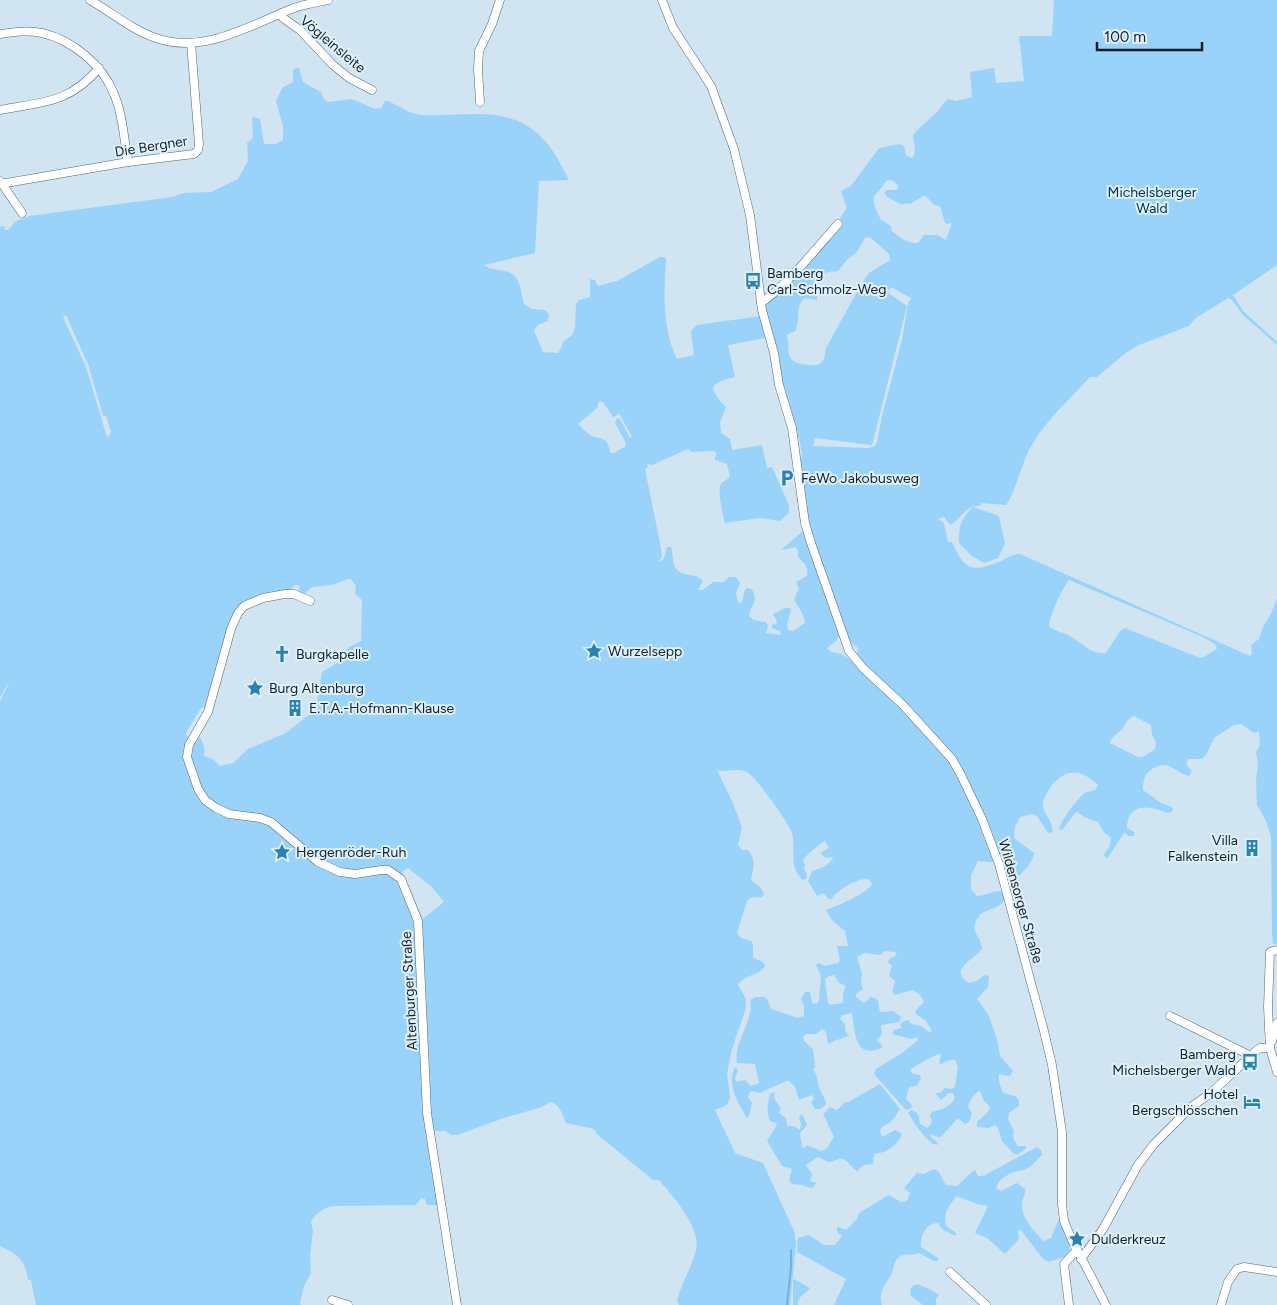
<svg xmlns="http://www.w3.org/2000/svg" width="1277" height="1305" font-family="Figtree,sans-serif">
<rect width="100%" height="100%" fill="#d0e4f1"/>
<g fill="#9ad3fa" fill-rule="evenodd">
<path d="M1054 0H1277V265L1233 295 1243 311 1277 342V345L1243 315 1231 299 1228 298 1196 318 1189 326 1139 345 1127 352 1097 377H1090C1069 400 1045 421 1030 448 1021 465 1016 491 1006 505L982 503 979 506C965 505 962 519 950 525L944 517 938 519 944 523 948 542H952C965 571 972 573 1001 561 1007 558 1013 554 1020 554L1250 656 1252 653 1251 645 1259 639 1263 627 1271 614 1277 598V944H1273L1272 933 1271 837 1266 821 1257 805 1256 780 1258 763 1256 752 1260 745 1259 731 1254 733 1241 724 1234 725 1214 738 1206 755 1202 759H1188L1186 764 1192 771 1189 776C1174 773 1170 758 1152 769 1144 774 1143 781 1143 790L1161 803 1173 808 1172 812 1168 813C1151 806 1128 801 1127 828L1134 832V836H1129L1124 833 1107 859 1104 855 1110 845 1111 838 1103 831 1098 822 1084 817 1077 812 1075 813 1062 830 1059 829C1061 821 1079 795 1087 792 1090 791 1093 791 1095 790L1098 785C1095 781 1090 779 1086 776 1066 764 1048 785 1043 803 1041 813 1054 820 1052 832L1048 833 1037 816 1032 814 1020 817 1015 827 1014 838 1034 853C1033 863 1019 878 1010 881L1007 879 1001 863 978 861 971 875V889L977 896C986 896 995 889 1003 892L1005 899C1001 909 986 908 979 916 967 932 982 936 982 949 975 959 947 970 969 983L977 981 984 975 989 976 988 987 977 999 989 1016 997 1040 1000 1056 1013 1071 1010 1076 999 1074V1082L1003 1093 1015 1096 1019 1100V1106L1009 1113 1008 1119 1014 1131 1013 1138 1018 1146H1026V1148L1019 1154H1014L1002 1141 998 1128 995 1125 988 1128 977 1127V1122L988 1112 990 1107 984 1101 980 1091C975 1092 970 1101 968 1106L972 1114 969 1122 965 1124 958 1118 940 1138 931 1134V1137L938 1143 937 1145C928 1144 912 1121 908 1112L911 1110C921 1113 918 1117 920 1124L928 1128 932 1122 930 1116 932 1112C942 1109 949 1108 955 1098L953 1093H949L941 1100 935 1093H940L945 1088 951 1089 955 1087 958 1067 955 1060H950L939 1065 941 1055 938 1054C927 1060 919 1063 910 1070L913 1074 920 1075 921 1078 917 1086 909 1087 906 1099 912 1105 911 1108 907 1110 904 1108 874 1074 876 1069 902 1053 918 1040 917 1037 911 1039 892 1034 894 1030 902 1028 900 1025 902 1022 908 1020 912 1024 921 1026 929 1032 932 1031 926 1021 915 1013 916 1010 924 1002 920 995 913 990 895 995 892 992 895 981 889 976 892 966 888 962 890 958 897 956 895 952 884 951 880 955 864 953 857 957 862 973 861 984 863 989 856 994V997L864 1003 871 997 875 998 878 1001 880 1012 893 1011 901 1017 899 1022 881 1025 882 1034 877 1040 883 1047C855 1061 855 1033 852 1013L842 1015 840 1019 845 1024V1030L849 1036 834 1041 828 1044 826 1032 822 1029 816 1034H806L803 1037 804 1041 813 1049 815 1067 813 1070C818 1075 817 1083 820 1090 822 1095 826 1099 826 1105L820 1109H815L811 1103 814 1098 812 1095 799 1100 795 1087 789 1081H786L760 1093 753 1091 750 1092 748 1097 752 1103 749 1116 747 1118C738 1103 726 1084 735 1067L738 1070 735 1078 736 1082 745 1080 751 1086 759 1083 755 1064 737 1063C733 1042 755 1019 750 1000L755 997H765L767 999 771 1009 798 1018 804 1016V1006L801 999 805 992H810L812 1003 817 1004 819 1000 821 976 816 965 819 963 824 966 838 963 840 960 837 946H848L845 931 832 920 826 910C835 907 868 893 872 884L868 879C856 878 838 890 831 899H829L823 893 817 896 808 881 812 871 824 867 833 859 832 857 826 858 821 854 822 852 829 848 825 841C821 843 805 856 803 860L805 865 804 869 807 874 806 879 803 880C788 867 796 850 792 833 789 823 755 776 747 772 736 767 727 773 717 770L732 801 742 827 738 845 742 850H748C757 860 753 868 751 880L761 888 764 894 762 897 750 898 747 901 737 933 741 938 751 941 753 944V958L763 962 765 966C759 977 746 973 738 985L746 999V1008L732 1049 727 1074 730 1097 727 1105 715 1110 735 1153 763 1163 794 1231 796 1244 790 1305H679L677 1301C681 1284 692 1267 696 1250 701 1233 680 1204 669 1192 666 1187 662 1185 659 1180H653L598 1135 594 1129 566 1123C562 1114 560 1105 551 1102L539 1108 504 1118 457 1135H451L446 1131H434L433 1134 439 1205H427L425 1199 421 1198 416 1205 333 1206C324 1207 316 1214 311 1221L313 1231 310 1256 311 1273 304 1286 300 1303 301 1305H36L31 1280H28C25 1259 18 1255 0 1246V701L9 683H8L0 697V227L4 226 5 230H8L16 221 29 216 172 197 184 193 211 192 238 179 248 161 247 143 253 138 252 118 255 117 260 119 264 144H276L283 140V126L276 101 282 88 293 82V71L295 68H299L303 82 321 92 324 99 328 102 352 99 375 109 381 108 385 101H388C398 105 411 115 423 115 466 117 512 103 545 141 555 152 562 167 569 180L539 181 535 253 484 265C489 269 493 269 499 270 522 273 519 286 524 304L532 309 545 310 549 314 548 321 538 325 534 330 543 352 558 353 560 350 563 342 572 335 575 328 576 304 579 300 590 297V279L595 280 598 286 617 281 660 257H665L666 260C664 292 662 329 677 359L694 355 691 331 697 325 761 316 766 338 728 345 735 377 723 380 714 385 713 390 719 400 726 407 720 422 721 433 730 439 732 450 762 445 767 468 772 467 789 505V513L780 521 760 518 725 523C723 516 717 491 721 484 721 483 728 479 730 477L727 464 715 460V457L717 454 714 451 692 452 688 449 652 465 647 464 648 467 645 469 661 548 662 556 659 561H661L664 558 667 547H671C673 553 672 561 675 567 680 578 696 572 703 581L698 589 699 590H703L713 582H724L729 577H736L740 583 736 593 738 602 741 603C745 598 742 591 747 588L752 589C759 604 751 603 749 616L754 620 766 622 768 626 766 633 781 635 780 631 772 628V625L776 624 777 621 773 614 785 608H790L791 610 787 625 788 630 793 631 805 623C805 615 797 606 794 599L799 589 796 582 807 576C808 565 805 564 798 557V551L796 547 781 550 804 530 800 461 802 457 800 442 781 378 779 357 764 309 766 306 842 225 840 218 847 208 841 191 851 186 879 148 899 144 904 146 906 155 911 158 914 156 915 150 913 135C920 126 929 120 937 112 941 108 943 103 948 99L956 101 972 97 970 72 994 68 996 83 1024 81 1019 36H1052ZM887 180 893 181 898 185V188L896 190H887L884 192 886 196 902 205 905 203 910 204 925 195 934 205 940 206 945 223 947 224 952 223 946 240 937 235H924L918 243H913L904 240 892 231 891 226 881 220 878 214 874 205V197ZM866 237 871 238 889 254 890 260 869 273 862 283 826 348C825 353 825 360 820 364 815 367 796 364 792 360 787 355 789 343 787 336L788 334 795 331C801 320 795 308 804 298L817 300C817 291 816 279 826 273 829 271 834 272 838 271L847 260 856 253ZM891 287 911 298 908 304 902 340 882 416 877 442 875 446 869 448 813 446 815 438 872 445 907 306 887 292ZM66 315 89 367 103 416H106L111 432 108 437H107L86 367 63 317ZM599 401 603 402 613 417 616 416 619 413 632 437 630 438 620 419 617 418 615 423 625 441 626 446 614 453 610 452C607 435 602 441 590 435 586 432 582 428 578 424L597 408ZM348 579H351L356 586 355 594 362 600 361 641 349 647 339 662 322 672 316 709 286 733 248 749 233 763 220 766 213 759 204 756C205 745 203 741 196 732H193L188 737 186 736V733L201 708 206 707 244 604 289 590 296 585 300 586 298 593 304 594 312 587 332 585ZM1069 580 1203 637 1215 644 1217 649 1204 657 1200 658 1125 628 1120 631 1106 653C1091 655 1082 643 1070 636 1063 632 1055 632 1049 626 1050 614 1062 589 1069 580ZM841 633C848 637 851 644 858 648L855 663 841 654 831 652 827 648 836 641ZM1134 716 1151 725 1152 735 1156 742 1155 749 1143 757H1138L1110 743C1112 735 1117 735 1122 729 1126 724 1127 719 1134 716ZM408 868 432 887 444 902 423 919 402 872ZM834 975 838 982 846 986 843 994V1003L830 1005 828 1003 825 979 829 976Z"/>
<path d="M973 507 999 516 1005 544 998 558 984 563 972 556 959 543C959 525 960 520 973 507Z"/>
<path d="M880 1084 900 1109 891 1122 882 1127 880 1131 882 1137 895 1130 900 1132 902 1135C894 1148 888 1152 874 1154L873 1164 864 1165 857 1171C851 1168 846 1156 838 1159 835 1160 833 1162 829 1162L818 1157 806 1165 812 1174 810 1181 816 1183 814 1187 810 1188 803 1185 792 1184 789 1180 792 1169 782 1166 767 1141 777 1125 776 1123 770 1121C766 1112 768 1102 770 1094L775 1092 774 1098 781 1109 779 1113 786 1118 787 1126H794L800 1130 801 1124 799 1118 802 1114 807 1125 800 1133 802 1147 804 1148 807 1145 821 1151 827 1148 834 1137 823 1114 830 1107 837 1110 845 1102H848Z"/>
<path d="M1037 1147 1041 1150 1042 1155C1037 1159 1032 1167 1026 1169 1023 1171 1021 1170 1018 1171 1009 1173 998 1179 996 1188L1001 1191 1017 1183 1025 1189C1026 1195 1022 1198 1022 1205 1021 1218 1035 1232 1043 1241L1051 1238 1058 1221H1060L1073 1245C1069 1255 1067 1257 1057 1259 1051 1261 1051 1263 1044 1260L1020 1229 1018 1231 1019 1239 1005 1254 987 1238 975 1233 988 1206 977 1204 956 1196C949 1208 943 1210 946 1226L956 1233V1236L943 1230 938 1223C926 1223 920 1236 921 1247L938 1258V1261H934L919 1253C912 1256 905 1253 899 1257 893 1261 894 1270 891 1275 885 1285 878 1292 882 1305H834L846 1279 797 1252 798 1238 809 1235 824 1245H835L842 1236 837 1232V1228L839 1227 846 1230 857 1219 859 1213 887 1196 889 1195 901 1202 907 1201 910 1193 904 1188 917 1173 924 1174 934 1169 939 1172 946 1185 957 1186 972 1172 975 1170 978 1176H983Z"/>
<path d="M794 1279 810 1288C806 1294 797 1296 798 1305H793V1280Z"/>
<polygon points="918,1284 933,1291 939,1295 936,1298 936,1305 923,1305 910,1295 911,1288 914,1285"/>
</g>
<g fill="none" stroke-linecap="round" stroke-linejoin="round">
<polyline stroke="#77b1d7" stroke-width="2" points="787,1305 791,1267 791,1250"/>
<g stroke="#556672" stroke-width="9">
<g id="minor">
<path d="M90 0C111 12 132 30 156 38 204 55 250 25 294 8 305 4 317 2 328 0"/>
<polyline points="662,0 673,28 711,86 734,149 750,215 762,310 774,353 779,385 792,428 805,523 811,543 849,651 863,668 903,705 952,759 961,775 982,819 999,864 1044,1031 1052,1065 1062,1132 1062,1204 1064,1221 1072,1240 1106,1305"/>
<polyline points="281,13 283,18 300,30 333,65 349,78 372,90"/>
<path d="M0 34C14 32 28 30 42 33 72 40 103 65 114 94 123 115 124 140 128 162"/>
<polyline points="480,102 478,69 479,51 492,24 500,0"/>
<path d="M0 110C41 102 69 104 99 68"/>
<polyline points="0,181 22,213"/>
<polyline points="0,184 128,162 194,154 198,150 199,144 191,43"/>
<path d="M761 303C788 284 815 250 838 224"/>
<polyline points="310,601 294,594 285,594 263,598 244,606 238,613 231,629 208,712 189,745 187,757 198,789 205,800 216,808 229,814 260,818 271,822 318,862 340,872 355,874 381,870 388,870 401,879 418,921 427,1113 457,1305"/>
<polyline points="1277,950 1270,952 1268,1007 1270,1048 1277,1072"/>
<polyline points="1170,1016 1251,1056"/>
<polyline points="1272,1041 1277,1023"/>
<polyline points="1081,1259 1103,1229 1138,1165 1154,1144 1191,1107 1211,1093 1256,1051 1260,1048 1270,1048"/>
<polyline points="950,1272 986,1305"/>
<polyline points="332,1300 348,1305"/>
<polyline points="1069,1305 1064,1264 1077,1250"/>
<polyline points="1221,1305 1228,1282 1237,1269 1244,1267 1277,1272"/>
</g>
</g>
<use href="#minor" stroke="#fff" stroke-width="8"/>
</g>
<defs>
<g id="bus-bare" transform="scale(1.35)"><path d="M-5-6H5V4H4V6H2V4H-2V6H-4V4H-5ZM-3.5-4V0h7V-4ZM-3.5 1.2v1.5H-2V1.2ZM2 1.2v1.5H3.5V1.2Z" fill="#2d81b1" stroke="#ddf1ff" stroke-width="2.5" paint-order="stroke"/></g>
<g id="parking-bare" transform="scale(1.35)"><path d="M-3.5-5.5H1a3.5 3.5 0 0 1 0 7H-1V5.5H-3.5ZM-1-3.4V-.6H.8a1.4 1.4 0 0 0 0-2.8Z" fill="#2d81b1" stroke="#ddf1ff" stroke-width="2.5" paint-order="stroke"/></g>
<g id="sight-bare" transform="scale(1.35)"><path d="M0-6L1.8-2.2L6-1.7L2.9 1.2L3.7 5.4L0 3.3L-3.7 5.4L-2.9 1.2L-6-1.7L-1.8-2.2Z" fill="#2d81b1" stroke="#ddf1ff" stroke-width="2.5" paint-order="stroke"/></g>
<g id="church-bare" transform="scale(1.35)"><path d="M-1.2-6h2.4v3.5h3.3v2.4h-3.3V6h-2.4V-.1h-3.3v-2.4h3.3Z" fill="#2d81b1" stroke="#ddf1ff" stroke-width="2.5" paint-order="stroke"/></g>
<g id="building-bare" transform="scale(1.35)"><path d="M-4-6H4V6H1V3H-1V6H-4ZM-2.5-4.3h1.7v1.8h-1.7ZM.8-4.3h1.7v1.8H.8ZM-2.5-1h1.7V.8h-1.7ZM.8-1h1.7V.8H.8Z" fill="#2d81b1" stroke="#ddf1ff" stroke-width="2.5" paint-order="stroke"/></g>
<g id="hotel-bare" transform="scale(1.35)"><path d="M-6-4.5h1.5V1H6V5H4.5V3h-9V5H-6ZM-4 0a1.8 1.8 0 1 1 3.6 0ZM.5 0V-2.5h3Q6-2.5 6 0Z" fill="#2d81b1" stroke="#ddf1ff" stroke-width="2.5" paint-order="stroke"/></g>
</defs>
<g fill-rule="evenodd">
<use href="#bus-bare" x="753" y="281"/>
<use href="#parking-bare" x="787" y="478"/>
<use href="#sight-bare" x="594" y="651"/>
<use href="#church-bare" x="282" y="654"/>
<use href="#sight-bare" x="255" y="688"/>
<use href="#building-bare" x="295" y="708"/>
<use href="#building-bare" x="1252" y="848"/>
<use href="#sight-bare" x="282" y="852"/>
<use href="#bus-bare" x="1250" y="1062"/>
<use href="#hotel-bare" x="1252" y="1102"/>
<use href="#sight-bare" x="1077" y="1239"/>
</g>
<g text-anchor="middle" stroke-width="4" stroke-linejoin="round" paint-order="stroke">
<g font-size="14" fill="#181f24" stroke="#ddf1ff">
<text transform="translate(333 44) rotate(40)" y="5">Vögleinsleite</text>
<text transform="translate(151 146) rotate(-9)" y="5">Die Bergner</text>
<text transform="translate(1021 901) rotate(74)" y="5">Wildensorger Straße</text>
<text transform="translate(409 991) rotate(-93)" y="5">Altenburger Straße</text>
</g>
<g font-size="14" fill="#00324b" stroke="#ddf1ff">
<text x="1152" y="197">Michelsberger<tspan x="1152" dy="16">Wald</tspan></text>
</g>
<g font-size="14" fill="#181f24" stroke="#ddf1ff" text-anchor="start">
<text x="767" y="278">Bamberg<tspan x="767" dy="16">Carl-Schmolz-Weg</tspan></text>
<text x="801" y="483">FeWo Jakobusweg</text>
<text x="608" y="656">Wurzelsepp</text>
<text x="296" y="659">Burgkapelle</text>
<text x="269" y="693">Burg Altenburg</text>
<text x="309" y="713">E.T.A.-Hofmann-Klause</text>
<text x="1238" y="845" text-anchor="end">Villa<tspan x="1238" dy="16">Falkenstein</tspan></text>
<text x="296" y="857">Hergenröder-Ruh</text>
<text x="1236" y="1059" text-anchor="end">Bamberg<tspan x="1236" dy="16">Michelsberger Wald</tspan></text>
<text x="1238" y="1099" text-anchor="end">Hotel<tspan x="1238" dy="16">Bergschlösschen</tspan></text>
<text x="1091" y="1244">Dulderkreuz</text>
</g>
</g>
<path d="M1097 42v8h105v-8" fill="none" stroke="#181f24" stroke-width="2.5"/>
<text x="1104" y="42" font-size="15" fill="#181f24" stroke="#ddf1ff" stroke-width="4" paint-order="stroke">100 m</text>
</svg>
